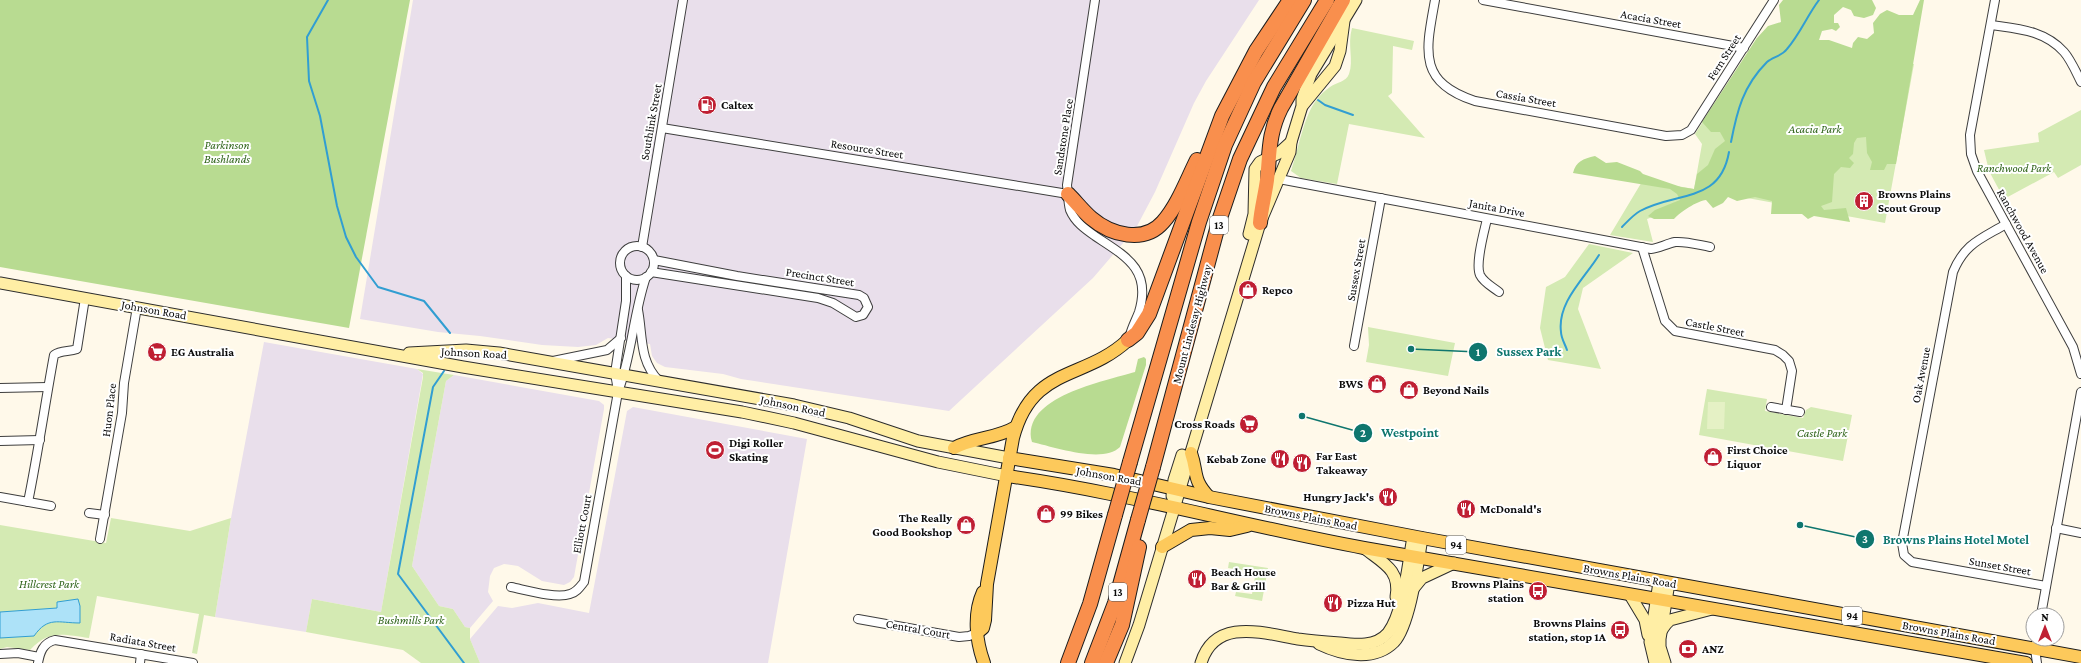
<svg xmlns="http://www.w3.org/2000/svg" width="2081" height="663" font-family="'Crimson Pro',serif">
<rect width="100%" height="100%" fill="#fff9ea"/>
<g fill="#e9dfeb">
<polygon points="413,0 1259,0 1206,81 1194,103 1155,192 1136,228 1093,278 949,411 741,379 723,374 665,367 657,363 652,356 650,344 608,338 596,345 578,347 542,345 480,336 438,332 360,319"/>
<polygon points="264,342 417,369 423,374 381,612 312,599 306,632 215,617 231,518"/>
<polygon points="454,375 599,401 604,405 604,409 574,577 570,582 564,585 542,581 518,566 504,564 494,568 490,576 488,592 493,601 470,628 465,627 453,609 439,606 412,566 446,381"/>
<polygon points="633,407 807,439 768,663 480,663 470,639 498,606 512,608 538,603 589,613 627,411"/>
</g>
<g fill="#d4eab3">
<path d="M1352 28 1414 41 1412 50 1393 46 1392 93 1388 96 1425 138 1349 124 1337 184 1301 178 1291 171C1298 151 1303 119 1315 102 1319 96 1324 91 1330 87 1337 82 1346 82 1349 74 1354 60 1347 45 1352 28Z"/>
<polygon points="1757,38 1914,64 1885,223 1720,193 1647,219 1653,242 1610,235 1643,180 1694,189 1702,144 1695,134"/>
<polygon points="2081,110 2081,165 2058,178 2054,172 2004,199 1989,171 1984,150 2039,142 2038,133"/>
<polygon points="1589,244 1633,253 1583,288 1578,309 1601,369 1548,360 1540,328 1546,287 1565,277"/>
<polygon points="1368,327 1455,343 1448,376 1366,362 1369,345"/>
<polygon points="417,369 454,375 446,381 412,566 439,606 453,609 465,627 470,628 470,639 480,663 421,663 403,650 306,632 312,599 381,612 423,377 423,373"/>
<polygon points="1707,389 1767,399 1765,411 1803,418 1806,410 1811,407 1852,415 1843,461 1699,435"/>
<path d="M111 518 190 531 231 518 215 617 204 615 197 654 192 653 199 614 97 596 89 638C63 635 50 629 30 650L7 647 0 649V525L106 543Z"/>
<polygon points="1229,562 1268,568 1262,601 1235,596 1236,592 1252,594 1255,577 1258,577 1259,573 1228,568"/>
</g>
<g fill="#b8db91">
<polygon points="0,0 410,0 349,328 0,267"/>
<path d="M1783 0H1872L1876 8 1873 15 1864 18 1854 16 1851 10 1843 7 1834 15V23H1838L1840 27 1836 31 1832 29 1822 31 1819 40H1829L1852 48 1853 43 1858 37 1867 39 1874 33 1873 23 1880 14 1887 10 1899 15H1913L1920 0H1924L1896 164H1887L1884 170H1870L1872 162 1867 153 1866 137 1857 138 1854 143 1853 154 1849 158 1854 163 1850 168 1841 167 1834 174 1832 202 1821 206 1824 210 1846 208 1850 222 1814 216 1808 219 1802 214H1771L1772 201 1755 197 1737 201 1728 197 1723 203 1713 208 1706 200C1697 201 1680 212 1674 219H1654L1648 216 1655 210 1680 200 1677 194 1670 189 1573 173C1576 161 1583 159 1595 156L1606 163 1617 162 1640 171 1643 174 1681 187 1694 189 1697 174 1708 165 1715 149 1725 141 1720 132H1711L1702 122 1757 38 1768 26 1781 22 1779 5Z"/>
<path d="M1144 357 1146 359V365L1120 447C1103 464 1054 447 1032 442 1020 397 1105 381 1135 372L1138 359Z"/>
</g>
<polygon fill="#e5f1c5" points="1708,402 1725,402 1724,429 1707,429"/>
<path fill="#ade2f8" stroke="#319ed2" d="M78 599 80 606V623C58 623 48 616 34 636L0 638V612L57 608V602Z"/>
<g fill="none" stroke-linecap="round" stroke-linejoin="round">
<g stroke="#319ed2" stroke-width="2">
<polyline points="328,0 307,37 309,81 320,116 337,206 346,237 356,257 378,287 424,301 450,333"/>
<polyline points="1318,100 1325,105 1353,115"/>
<path d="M1731 142C1737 111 1743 86 1767 62 1773 57 1782 56 1787 49 1800 34 1807 16 1819 0"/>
<path d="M1622 227C1627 222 1633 215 1640 211 1676 191 1720 204 1729 152"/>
<path d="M1567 350C1565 344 1561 338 1561 332 1557 302 1585 278 1599 255"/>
<polyline points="444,371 433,387 398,574 464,663"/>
</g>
<g stroke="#3e3e3e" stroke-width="10">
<g id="street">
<path d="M1095 0 1067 185C1068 193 1068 203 1070 210 1075 222 1085 229 1095 236 1125 256 1152 269 1139 312 1136 320 1132 327 1130 335"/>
<path d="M1435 0C1426 50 1417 82 1475 101L1666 136 1682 135 1691 130 1774 0"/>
<polyline points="1483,0 1744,48"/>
<polyline points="1995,0 1970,135 1971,154 1977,171 2073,347 2081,374"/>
<path d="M1991 25C2018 29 2044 30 2064 52 2071 60 2076 72 2081 82"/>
<polyline points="662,128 1068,194"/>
<path d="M1279 179 1651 249C1659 248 1666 244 1675 242 1686 241 1699 245 1710 247"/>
<path d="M1487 219C1484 232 1475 264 1480 275 1484 283 1493 287 1499 292"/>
<path d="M2006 224C1981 239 1965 243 1953 272L1902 543 1904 555 1912 562 2046 586"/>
<circle cx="637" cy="263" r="17"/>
<polyline points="642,247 683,0"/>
<polyline points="1642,247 1665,321 1675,331 1775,350 1783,355 1789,361 1792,371 1786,410"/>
<polyline points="651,272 818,298 833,303 856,317 863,315 868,307 864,298 859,295 737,276 654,260"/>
<path d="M638 310C643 336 639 361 659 381"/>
<polyline points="1354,346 1381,198"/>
<polyline points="553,361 607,350 621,338"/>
<polyline points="0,388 48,387"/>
<polyline points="618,391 615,373 626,301 626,276"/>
<polyline points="1771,407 1800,412"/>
<polyline points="0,441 40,440"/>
<polyline points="0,497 51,506"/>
<path d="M28 502C38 453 45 404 54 355 61 350 69 352 77 349L85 298"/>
<polyline points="89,513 105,515"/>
<polyline points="2056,528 2081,533"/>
<polyline points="100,539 122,413 124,383 137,307"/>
<path d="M511 587C526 590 556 599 570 594 577 592 580 587 584 582L618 392C632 355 633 315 646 277"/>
<polyline points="2041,615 2081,392"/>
<polyline points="858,619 959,637 969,636 977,633"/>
<polyline points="2037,639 2035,649 2037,663"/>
<polyline points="0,654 18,653 39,657"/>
<path d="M38 663C40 652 43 643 55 640L193 663"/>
<polyline points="140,663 141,654"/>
</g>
</g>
<g stroke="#2d2d2d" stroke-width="13">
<g id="secondary">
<polyline points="1303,105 1335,66 1340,51 1344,21"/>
<polyline points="1249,234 1254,214 1255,169 1260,162 1279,153 1291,142"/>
<polyline points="0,283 463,367 742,412 794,423 938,462 1007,476"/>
<polyline points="409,353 466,350 499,353 794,405 849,418 918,441 1009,458"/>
<polyline points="1172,496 1174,480 1182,455"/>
<path d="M1364 548C1383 563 1401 570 1396 597"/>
<polyline points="1413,589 1422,578 1454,563"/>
<polyline points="1630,595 1645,620 1648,635"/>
<polyline points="1661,631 1666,624 1670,620 1712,609"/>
<path d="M1319 644C1342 655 1374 662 1394 642 1410 625 1418 562 1422 538"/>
<polyline points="1125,663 1139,625 1260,223 1290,152 1291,142 1302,106 1302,99 1311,74 1356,0"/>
<path d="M1201 663C1215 617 1263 633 1298 639 1312 641 1326 642 1340 643 1356 645 1376 647 1388 633 1404 612 1408 563 1413 537"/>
<polyline points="1655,663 1650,642 1659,582"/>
<polyline points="1665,663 1660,647 1660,639 1669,583"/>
</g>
</g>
<g stroke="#1c1c1c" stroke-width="14">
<g id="primary">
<path d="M954 448C975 437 996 439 1016 427"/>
<path d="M1191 453C1198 473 1192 479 1209 497"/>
<polyline points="1009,458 1114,475 1209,497 1422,538 2081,657"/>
<path d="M1007 476C1128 493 1245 526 1364 548L2026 663"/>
<polyline points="1162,547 1191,530 1210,528 1230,530 1247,526"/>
<path d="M983 592C973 614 976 641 984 663"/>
<path d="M977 633 983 628 985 620 987 584 1013 438C1032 365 1084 381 1128 340"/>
</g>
</g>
<g stroke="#1c1c1c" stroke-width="16">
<g id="highway">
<path d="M1068 194C1076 202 1083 211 1091 218 1111 235 1144 244 1163 222 1178 205 1187 180 1197 160"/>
<path d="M1260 223C1261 209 1265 195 1267 180 1270 153 1268 134 1281 108L1343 0"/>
<polyline points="1128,340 1137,333 1149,314 1222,116 1256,51 1290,0"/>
<polyline points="1130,462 1199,222 1225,145 1254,82 1304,0"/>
<polyline points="1153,467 1220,218 1240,159 1274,87 1327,0"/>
<polyline points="1068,663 1090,604 1115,515"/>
<polyline points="1092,663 1115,603 1138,520"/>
<polyline points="1106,663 1122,625 1139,547"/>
</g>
</g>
<use href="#street" stroke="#fff" stroke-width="8"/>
<use href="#secondary" stroke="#ffeea5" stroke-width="11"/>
<use href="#primary" stroke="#fdc95b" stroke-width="12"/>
<use href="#highway" stroke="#f98f4d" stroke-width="14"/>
<g stroke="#1c1c1c" stroke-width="16" stroke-linecap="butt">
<g id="highway-bridge">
<polyline points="1115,515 1130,462"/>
<polyline points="1138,520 1153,467"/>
</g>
</g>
<use href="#highway-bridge" stroke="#f98f4d" stroke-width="14"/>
</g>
<defs>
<g id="fuel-disc" transform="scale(1)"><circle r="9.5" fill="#bf1f33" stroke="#fff"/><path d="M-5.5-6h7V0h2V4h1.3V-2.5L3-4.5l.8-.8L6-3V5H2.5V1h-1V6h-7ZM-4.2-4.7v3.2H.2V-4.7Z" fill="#fff"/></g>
<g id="building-disc" transform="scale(1)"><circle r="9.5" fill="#bf1f33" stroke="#fff"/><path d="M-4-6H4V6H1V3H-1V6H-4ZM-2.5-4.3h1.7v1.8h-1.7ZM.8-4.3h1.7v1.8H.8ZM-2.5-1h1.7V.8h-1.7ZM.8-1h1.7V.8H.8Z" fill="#fff"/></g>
<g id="shop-disc" transform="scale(1)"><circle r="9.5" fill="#bf1f33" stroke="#fff"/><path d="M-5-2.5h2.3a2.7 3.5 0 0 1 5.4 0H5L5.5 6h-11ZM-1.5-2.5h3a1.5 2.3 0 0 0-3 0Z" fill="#fff"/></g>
<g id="supermarket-disc" transform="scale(1)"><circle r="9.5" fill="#bf1f33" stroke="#fff"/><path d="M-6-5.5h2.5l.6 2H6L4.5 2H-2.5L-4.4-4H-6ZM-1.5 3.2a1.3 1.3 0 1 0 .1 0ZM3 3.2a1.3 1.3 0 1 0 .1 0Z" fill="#fff"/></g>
<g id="stadium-disc" transform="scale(1)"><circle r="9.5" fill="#bf1f33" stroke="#fff"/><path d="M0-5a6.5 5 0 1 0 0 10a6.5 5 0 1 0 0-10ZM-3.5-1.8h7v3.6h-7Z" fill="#fff"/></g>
<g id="restaurant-disc" transform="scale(1)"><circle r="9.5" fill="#bf1f33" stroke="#fff"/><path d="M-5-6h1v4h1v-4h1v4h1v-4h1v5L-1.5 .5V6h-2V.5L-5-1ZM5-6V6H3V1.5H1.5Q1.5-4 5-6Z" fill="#fff"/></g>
<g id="bus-disc" transform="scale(1)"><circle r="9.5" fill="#bf1f33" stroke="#fff"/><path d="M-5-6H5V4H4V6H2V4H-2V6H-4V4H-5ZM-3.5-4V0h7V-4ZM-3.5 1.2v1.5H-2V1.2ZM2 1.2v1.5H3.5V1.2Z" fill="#fff"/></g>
<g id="bank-disc" transform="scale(1)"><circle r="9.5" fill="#bf1f33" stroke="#fff"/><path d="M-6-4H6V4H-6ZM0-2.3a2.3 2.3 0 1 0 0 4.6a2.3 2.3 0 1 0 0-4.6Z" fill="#fff"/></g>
</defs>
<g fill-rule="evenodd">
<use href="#fuel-disc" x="707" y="105"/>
<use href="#building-disc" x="1864" y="201"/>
<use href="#shop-disc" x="1248" y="290"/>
<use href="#supermarket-disc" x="157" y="352"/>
<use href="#shop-disc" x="1377" y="384"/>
<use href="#shop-disc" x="1409" y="390"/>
<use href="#supermarket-disc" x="1249" y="424"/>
<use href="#stadium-disc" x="715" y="450"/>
<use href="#shop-disc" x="1713" y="457"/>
<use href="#restaurant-disc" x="1280" y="459"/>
<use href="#restaurant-disc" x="1302" y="463"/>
<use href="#restaurant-disc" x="1388" y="497"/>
<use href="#restaurant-disc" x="1466" y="509"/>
<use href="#shop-disc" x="1046" y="514"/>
<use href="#shop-disc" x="966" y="525"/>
<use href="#restaurant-disc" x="1197" y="579"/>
<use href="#bus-disc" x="1538" y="591"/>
<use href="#restaurant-disc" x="1333" y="603"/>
<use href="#bus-disc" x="1620" y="630"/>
<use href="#bank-disc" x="1688" y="649"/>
</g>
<g text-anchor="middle" stroke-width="4" stroke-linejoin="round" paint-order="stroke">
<g fill="#fff" stroke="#545454" stroke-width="1">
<rect x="1210" y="216" width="18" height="18" rx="3"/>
<rect x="1446" y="536" width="20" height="18" rx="3"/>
<rect x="1109" y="583" width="18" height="18" rx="3"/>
<rect x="1842" y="607" width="20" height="18" rx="3"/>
</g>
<g font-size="11" font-weight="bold" fill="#0b0b0b">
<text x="1219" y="229">13</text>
<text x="1456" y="549">94</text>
<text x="1118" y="596">13</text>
<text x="1852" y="620">94</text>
</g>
<g font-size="12" fill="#0b0b0b" stroke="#fff">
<text transform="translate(1651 19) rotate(10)" y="4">Acacia Street</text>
<text transform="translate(1724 57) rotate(-57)" y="4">Fern Street</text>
<text transform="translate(1526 98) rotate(10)" y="4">Cassia Street</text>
<text transform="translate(651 122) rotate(-80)" y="4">Southlink Street</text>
<text transform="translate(1063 137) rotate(-81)" y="4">Sandstone Place</text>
<text transform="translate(867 149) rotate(9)" y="4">Resource Street</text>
<text transform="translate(1497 208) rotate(11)" y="4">Janita Drive</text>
<text transform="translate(2023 231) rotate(61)" y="4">Ranchwood Avenue</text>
<text transform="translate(1356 270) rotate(-80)" y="4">Sussex Street</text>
<text transform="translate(820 277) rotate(9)" y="4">Precinct Street</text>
<text transform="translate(154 310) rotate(10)" y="4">Johnson Road</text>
<text transform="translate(1192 324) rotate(-75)" y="4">Mount Lindesay Highway</text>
<text transform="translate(1715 327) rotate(11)" y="4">Castle Street</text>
<text transform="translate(474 353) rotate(3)" y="4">Johnson Road</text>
<text transform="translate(1921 375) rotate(-79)" y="4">Oak Avenue</text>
<text transform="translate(793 406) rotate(12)" y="4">Johnson Road</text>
<text transform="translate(109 410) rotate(-83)" y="4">Huon Place</text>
<text transform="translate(1109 476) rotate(10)" y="4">Johnson Road</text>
<text transform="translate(1311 517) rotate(11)" y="4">Browns Plains Road</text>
<text transform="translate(582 524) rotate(-79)" y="4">Elliott Court</text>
<text transform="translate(2000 566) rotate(10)" y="4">Sunset Street</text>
<text transform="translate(1630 576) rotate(10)" y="4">Browns Plains Road</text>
<text transform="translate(918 629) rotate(10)" y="4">Central Court</text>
<text transform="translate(1949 633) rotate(10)" y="4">Browns Plains Road</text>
<text transform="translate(143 642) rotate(10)" y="4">Radiata Street</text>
</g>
<g font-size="12" font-weight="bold" fill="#0b0b0b" stroke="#fff" text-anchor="start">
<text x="721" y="109">Caltex</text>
<text x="1878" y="198">Browns Plains<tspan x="1878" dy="14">Scout Group</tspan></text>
<text x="1262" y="294">Repco</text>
<text x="171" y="356">EG Australia</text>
<text x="1363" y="388" text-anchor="end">BWS</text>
<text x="1423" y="394">Beyond Nails</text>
<text x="1235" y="428" text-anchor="end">Cross Roads</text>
<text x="729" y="447">Digi Roller<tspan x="729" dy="14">Skating</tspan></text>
<text x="1727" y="454">First Choice<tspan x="1727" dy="14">Liquor</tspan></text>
<text x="1316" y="460">Far East<tspan x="1316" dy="14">Takeaway</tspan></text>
<text x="1266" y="463" text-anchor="end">Kebab Zone</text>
<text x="1374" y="501" text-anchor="end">Hungry Jack's</text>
<text x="1480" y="513">McDonald's</text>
<text x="1060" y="518">99 Bikes</text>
<text x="952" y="522" text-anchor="end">The Really<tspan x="952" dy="14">Good Bookshop</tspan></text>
<text x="1211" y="576">Beach House<tspan x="1211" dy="14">Bar &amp; Grill</tspan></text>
<text x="1524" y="588" text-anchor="end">Browns Plains<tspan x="1524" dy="14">station</tspan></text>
<text x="1347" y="607">Pizza Hut</text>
<text x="1606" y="627" text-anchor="end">Browns Plains<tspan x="1606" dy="14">station, stop 1A</tspan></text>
<text x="1702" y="653">ANZ</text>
</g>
<g font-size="12" font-style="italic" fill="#2f641a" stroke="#fff">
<text x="1815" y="133">Acacia Park</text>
<text x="227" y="149">Parkinson<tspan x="227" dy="14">Bushlands</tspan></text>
<text x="2014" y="172">Ranchwood Park</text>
<text x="1822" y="437">Castle Park</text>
<text x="49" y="588">Hillcrest Park</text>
<text x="411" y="624">Bushmills Park</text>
</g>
</g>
<path fill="none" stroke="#0f766e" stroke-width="1.5" d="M1411 349L1478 352M1302 416L1363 433M1800 525L1865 539"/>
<g fill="#0f766e" stroke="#fff" stroke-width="1.5">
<circle cx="1411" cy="349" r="4"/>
<circle cx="1302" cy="416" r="4"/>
<circle cx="1800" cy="525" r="4"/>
<circle cx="1478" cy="352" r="10"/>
<circle cx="1363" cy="433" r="10"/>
<circle cx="1865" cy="539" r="10"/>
</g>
<g font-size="12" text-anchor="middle" font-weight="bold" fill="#fff">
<text x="1478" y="356">1</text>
<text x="1363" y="437">2</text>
<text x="1865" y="543">3</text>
</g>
<g font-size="13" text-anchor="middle" font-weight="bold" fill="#0f766e" stroke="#fff" stroke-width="4" stroke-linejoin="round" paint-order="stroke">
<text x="1529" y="356">Sussex Park</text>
<text x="1410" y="437">Westpoint</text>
<text x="1956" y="544">Browns Plains Hotel Motel</text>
</g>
<g transform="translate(2045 627)"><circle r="19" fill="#ffffff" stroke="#9d9d9d"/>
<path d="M0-3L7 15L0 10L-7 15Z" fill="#bf1f33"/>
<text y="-6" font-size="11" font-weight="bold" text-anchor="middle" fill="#0b0b0b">N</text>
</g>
</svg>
